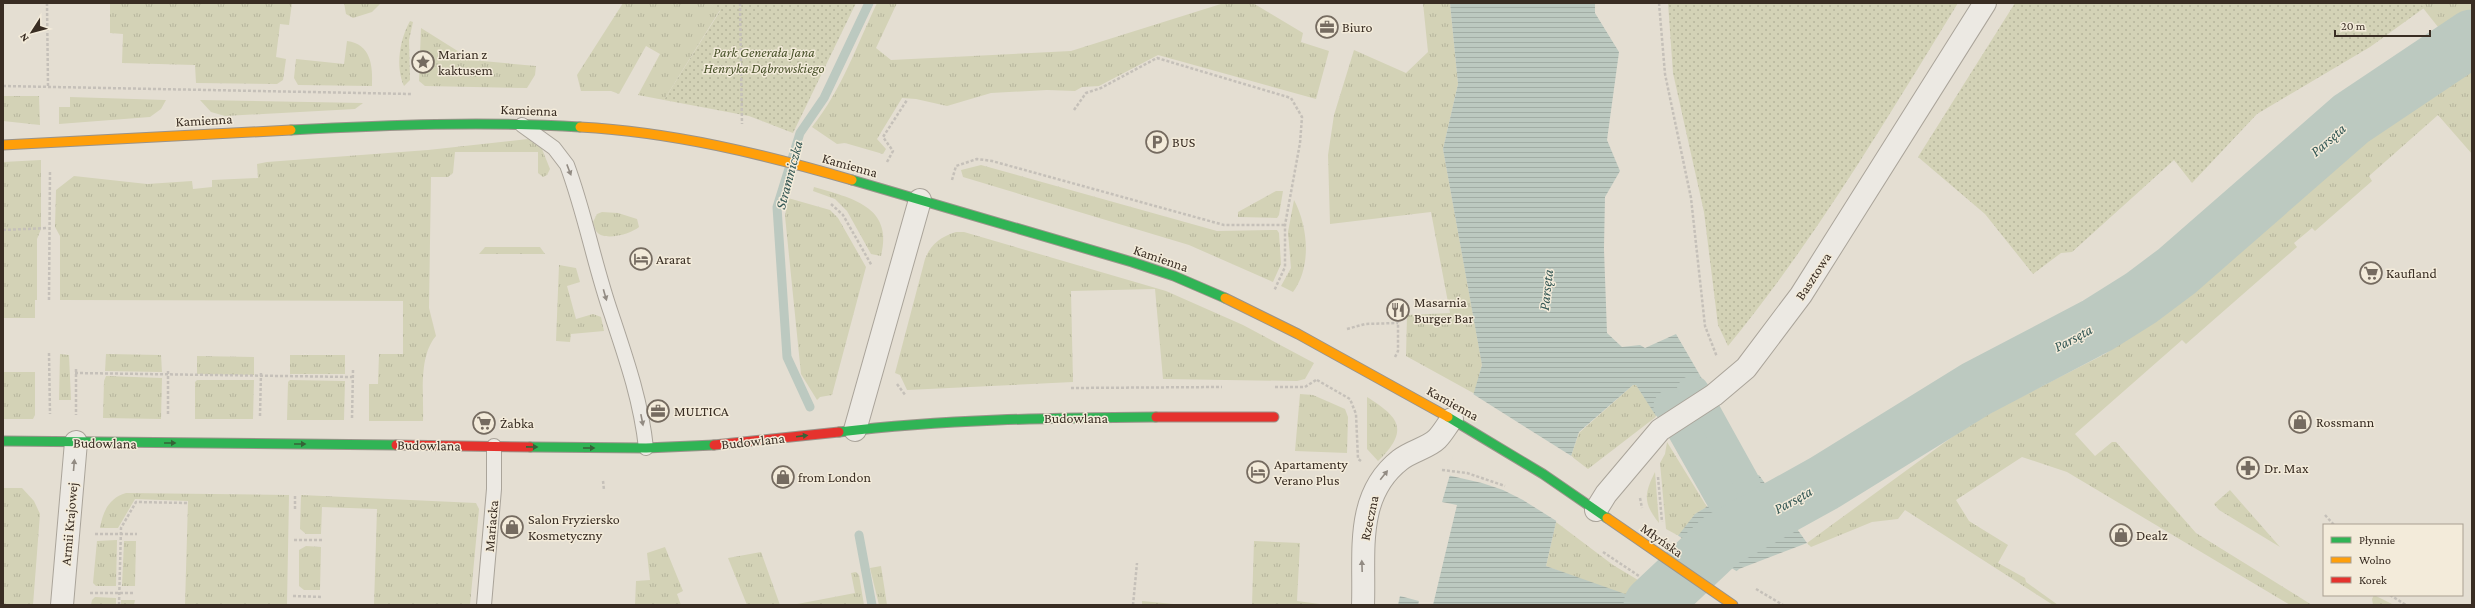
<svg xmlns="http://www.w3.org/2000/svg" width="2475" height="608" font-family="'Crimson Pro',serif">
<defs>
<pattern id="grass-tufts" width="24" height="20" patternUnits="userSpaceOnUse"><rect width="24" height="20" fill="#d3d2b6"/><path d="M3 7l-1-3M5 7V3M7 7l1-3M15 17l-1-3M17 17v-4M19 17l1-3" fill="none" stroke="#b6b59c"/></pattern>
<pattern id="park-dots" width="8" height="8" patternUnits="userSpaceOnUse"><rect width="8" height="8" fill="#d3d2b6"/><path d="M2 2h.1M6 6h.1" fill="none" stroke="#b6b59c" stroke-width="1.8" stroke-linecap="round"/></pattern>
<pattern id="water-rules" width="6" height="5" patternUnits="userSpaceOnUse"><rect width="6" height="5" fill="#bcc9c0"/><path d="M0 2.5h6" fill="none" stroke="#a2ada5"/></pattern>
</defs>
<rect width="100%" height="100%" fill="#e4ded2"/>
<g fill="url(#grass-tufts)">
<polygon points="110,3 292,3 289,25 280,24 276,57 286,59 283,80 277,84 196,83 195,65 122,63 123,34 110,33"/>
<polygon points="344,3 381,3 372,12 353,18 346,14"/>
<polygon points="623,3 709,3 720,10 664,100 638,95 660,54 646,46 619,94 611,91 581,91 577,75"/>
<path d="M877 3H897L876 48 891 60 1071 51 1224 3H1253L1303 33 1301 42 1329 51 1316 99 1158 55 1099 86 1082 87 1075 91 1047 90 991 93 947 106 916 99 902 98 877 139 886 149 883 154 845 143 837 144 812 127C842 89 856 47 877 3Z"/>
<polygon points="1423,3 1450,3 1458,84 1443,149 1482,364 1475,394 1406,356 1407,315 1450,313 1431,212 1330,224 1328,155 1334,115 1354,50 1406,73 1428,52"/>
<polygon points="2419,3 2472,3 2472,12 2442,32"/>
<polygon points="421,28 472,60 536,66 535,75 527,88 425,86 419,81"/>
<path d="M347 41C371 44 373 66 372 86L298 85 294 78 296 59 344 64Z"/>
<polygon points="2472,63 2472,154 2438,115 2369,176 2372,181 2315,231 2312,228 2294,243 2297,247 2186,344 2182,340 2075,434 2095,456 2112,442 2116,442 2196,533 2312,605 2290,605 2067,472 2022,457 1956,500 1969,521 2008,545 1998,563 2025,578 2026,582 2058,605 2053,605 1905,510 1898,519 1872,522 1811,547 1807,543 1963,429 2003,406 2105,354 2194,287 2379,128"/>
<polygon points="3,96 39,96 40,125 3,121"/>
<polygon points="70,97 166,100 161,109 150,117 59,124 59,107 70,107"/>
<polygon points="200,100 363,103 355,109 225,116 211,112"/>
<path d="M528 139 542 149 550 169 547 175 543 177 538 173V152H455L453 173 448 177H431L429 308 436 336C418 357 424 395 423 421H369V384H378L379 354H403V301L60 300V236L55 227 56 190 74 176 147 184 192 181 193 189 212 187V180L258 178 257 164 267 162 428 150Z"/>
<polygon points="41,160 41,229 37,239 37,300 35,300 35,318 3,318 3,162"/>
<polygon points="981,165 1217,231 1277,230 1279,233 1281,264 1273,282 1189,245 963,177 961,170"/>
<path d="M814 187C851 198 894 206 881 256L871 254 847 211 835 199 813 191Z"/>
<polygon points="1276,191 1283,191 1279,215 1277,218 1238,217 1238,212"/>
<polygon points="788,198 830,210 838,218 866,267 832,395 820,397 817,400 801,374 785,216"/>
<path d="M1294 200C1308 226 1312 267 1293 292L1281 286 1291 268 1288 232Z"/>
<path d="M602 212 618 213 637 219 639 227C631 234 603 242 596 231 595 229 594 225 593 222L597 214Z"/>
<path d="M956 232H964L1166 291 1243 325 1314 363 1305 379 1297 381 1163 379 1155 289 1071 291 1073 382 907 390 900 375 895 373 925 259C931 244 940 237 956 232Z"/>
<polygon points="485,247 540,247 545,254 479,254"/>
<polygon points="559,265 576,268 580,282 567,286 576,319 593,314 601,317 604,331 571,334 570,342 556,341"/>
<polygon points="60,354 69,355 71,400 59,400"/>
<polygon points="106,354 161,355 162,372 105,371"/>
<rect x="290" y="355" width="55" height="19"/>
<polygon points="197,356 254,357 254,375 197,374"/>
<polygon points="3,372 35,372 35,415 33,419 4,419 3,417"/>
<polygon points="106,376 162,378 161,419 103,418 104,381"/>
<polygon points="197,380 254,380 253,419 195,419 195,382"/>
<polygon points="290,380 345,381 344,420 287,420 288,382"/>
<polygon points="1633,385 1636,385 1657,416 1588,469 1571,456 1579,433"/>
<polygon points="1300,394 1313,395 1345,409 1348,417 1347,453 1295,451"/>
<path d="M1367 397C1399 417 1410 430 1378 461L1367 449Z"/>
<polygon points="1667,442 1707,507 1695,514 1679,536 1666,529 1660,463 1665,454"/>
<path d="M1655 472 1659 523C1643 503 1644 494 1655 472Z"/>
<polygon points="3,488 22,488 34,501 40,514 33,605 3,605"/>
<polygon points="2230,490 2280,547 2219,510 2214,504"/>
<path d="M126 493 289 495 287 605H185L188 501 135 499 118 528H100C103 511 109 498 126 493Z"/>
<polygon points="301,495 476,503 479,509 470,605 374,605 377,509 322,507 321,534 306,534 300,529"/>
<polygon points="1556,522 1613,565 1643,583 1631,596 1625,596 1546,566"/>
<polygon points="117,540 116,586 96,586 93,583 97,541"/>
<polygon points="124,541 136,541 135,586 122,586"/>
<polygon points="1254,541 1300,543 1297,601 1327,605 1252,605"/>
<polygon points="306,546 321,547 320,590 304,590 299,586 299,550"/>
<polygon points="665,547 683,591 677,594 681,605 635,605 636,581 650,580 647,553"/>
<polygon points="761,552 780,605 747,605 728,558"/>
<polygon points="881,566 887,605 879,605 870,568"/>
<polygon points="856,572 859,575 864,605 792,605 855,593 851,573"/>
<polygon points="2374,595 2394,605 2373,605 2372,599"/>
<polygon points="95,597 116,598 116,605 91,605 92,600"/>
<polygon points="121,600 135,600 134,605 121,605"/>
<polygon points="1142,601 1184,605 1142,605"/>
</g>
<g fill="url(#park-dots)">
<polygon points="709,3 856,3 793,133 749,116 664,100 720,11"/>
<path d="M1668 3H1958C1886 120 1815 240 1728 346L1718 325 1704 212 1673 73Z"/>
<polygon points="2015,3 2419,3 2424,8 2370,47 2257,114 2192,183 2174,160 2072,252 2061,253 2033,274 1985,214 1918,157"/>
<path d="M410 21 413 22 409 40 410 80 404 86C395 66 400 39 410 21Z"/>
</g>
<g fill="url(#water-rules)">
<polygon points="1450,3 1595,3 1595,13 1619,52 1607,140 1620,171 1605,197 1604,249 1607,333 1622,347 1640,345 1645,348 1676,334 1705,384 1656,416 1636,385 1633,385 1579,432 1571,456 1546,566 1631,596 1695,514 1759,475 1807,543 1739,569 1700,605 1433,605 1457,505 1442,502 1482,365 1443,149 1458,84"/>
<polygon points="1400,596 1419,601 1418,605 1398,605"/>
</g>
<g fill="#e4ded2">
<polygon points="1707,384 1658,417 1655,417"/>
<polygon points="1473,394 1573,457 1558,522 1523,500 1503,490 1482,483 1447,475"/>
<polygon points="1677,535 1738,572 1703,605 1679,605 1641,582"/>
</g>
<g fill="none" stroke-linecap="round" stroke-linejoin="round">
<g stroke="#bcc9c0" stroke-width="9">
<polyline points="810,407 787,357 777,207 800,133 824,98 869,3"/>
<polyline points="859,535 872,605"/>
</g>
<g stroke="#bcc9c0" stroke-width="33">
<polyline points="1693,392 1744,484"/>
<polyline points="1670,406 1722,498"/>
</g>
<polyline stroke="#bcc9c0" stroke-width="57" points="1652,605 1721,540 1824,483 1976,389 2098,325 2141,298 2177,271 2351,119 2472,38"/>
<g stroke="#aaa49a" stroke-width="16">
<g id="lane">
<path d="M522 125 554 148 567 165C585 213 594 264 611 313 626 358 641 401 646 448"/>
<polyline points="484,605 494,489 494,446"/>
</g>
</g>
<g stroke="#aaa49a" stroke-width="24">
<g id="street">
<polyline points="855,430 920,200"/>
<polyline points="1596,510 1606,494 1660,430 1714,395 1746,368 1801,295 1985,3"/>
<polyline points="62,605 76,442"/>
<path d="M1363 605C1365 554 1354 496 1400 460 1411 451 1428 448 1437 439 1443 433 1447 425 1452 419"/>
</g>
</g>
<g stroke="#9a938a" stroke-width="11">
<g id="fast">
<path d="M291 130C388 125 483 121 580 127"/>
<polyline points="852,180 1132,262 1174,276 1225,298"/>
<polyline points="1448,417 1543,474 1607,518"/>
<path d="M839 432C945 419 1050 418 1156 417"/>
<polyline points="3,441 396,445"/>
<polyline points="530,447 646,448 714,445"/>
</g>
</g>
<g stroke="#9a938a" stroke-width="11">
<g id="slow">
<path d="M580 127C672 132 763 154 852 180"/>
<polyline points="3,145 291,130"/>
<polyline points="1225,298 1298,334 1448,417"/>
<polyline points="1607,518 1733,605"/>
</g>
</g>
<g stroke="#9a938a" stroke-width="11">
<g id="jam">
<polyline points="1156,417 1274,417"/>
<polyline points="396,445 530,447"/>
<polyline points="714,445 839,432"/>
</g>
</g>
<g stroke="#c5c0b9" stroke-width="2.5" stroke-dasharray="3 2" stroke-linecap="butt">
<polyline points="47,3 48,86"/>
<polyline points="740,3 742,124"/>
<polyline points="1659,3 1665,74 1691,198 1705,326 1717,357"/>
<polyline points="3,86 412,94"/>
<polyline points="1074,110 1086,93 1101,88 1157,58 1291,98 1302,117 1300,143 1285,225 1285,267 1274,291"/>
<polyline points="887,162 893,151 883,137 907,100"/>
<polyline points="952,180 956,166 977,159 992,161 1224,225 1285,225"/>
<polyline points="831,204 843,215 872,266"/>
<polyline points="3,230 48,228"/>
<polyline points="49,300 50,170"/>
<polyline points="1347,329 1365,324 1398,323"/>
<polyline points="49,353 50,414"/>
<polyline points="1395,357 1398,351 1398,310"/>
<polyline points="76,369 76,415"/>
<polyline points="168,371 168,416"/>
<polyline points="75,373 352,377"/>
<polyline points="1317,380 1350,399 1356,414 1358,459 1361,461"/>
<polyline points="897,384 906,396"/>
<polyline points="1275,387 1305,387 1316,380"/>
<polyline points="1071,388 1222,387"/>
<polyline points="260,416 261,372"/>
<polyline points="352,418 353,370"/>
<polyline points="1442,470 1467,473 1505,486"/>
<polyline points="1658,477 1662,522"/>
<polyline points="603,481 604,490"/>
<polyline points="1640,498 1642,508"/>
<polyline points="295,509 295,495"/>
<polyline points="2325,515 2334,525"/>
<polyline points="95,534 137,534"/>
<polyline points="294,540 323,540"/>
<polyline points="1603,552 1639,576"/>
<polyline points="1756,589 1783,605"/>
<polyline points="90,593 135,593"/>
<polyline points="2390,595 2406,605"/>
<polyline points="293,596 322,597"/>
<polyline points="119,605 121,528 136,502 187,503"/>
<polyline points="1133,605 1137,563"/>
</g>
<use href="#lane" stroke="#ece9e3" stroke-width="14"/>
<use href="#street" stroke="#ece9e3" stroke-width="22"/>
<use href="#fast" stroke="#30b455" stroke-width="9"/>
<use href="#slow" stroke="#ff9f0a" stroke-width="9"/>
<use href="#jam" stroke="#e5322d" stroke-width="9"/>
</g>
<defs><path id="oneway-solid" d="M-6-.8H1V-3.2L6.5 0L1 3.2V.8H-6Z"/></defs>
<g fill="#928b83">
<use href="#oneway-solid" transform="translate(569 170) rotate(69)"/>
<use href="#oneway-solid" transform="translate(605 295) rotate(74)"/>
<use href="#oneway-solid" transform="translate(642 420) rotate(79)"/>
<use href="#oneway-solid" transform="translate(74 465) rotate(-85)"/>
<use href="#oneway-solid" transform="translate(1384 475) rotate(-51)"/>
<use href="#oneway-solid" transform="translate(1362 566) rotate(-92)"/>
</g>
<g fill="#356337">
<use href="#oneway-solid" transform="translate(802 436) rotate(-7)"/>
<use href="#oneway-solid" transform="translate(170 443)"/>
<use href="#oneway-solid" transform="translate(300 444)"/>
<use href="#oneway-solid" transform="translate(532 447) rotate(1)"/>
<use href="#oneway-solid" transform="translate(589 448)"/>
</g>
<defs>
<g id="office-ring" transform="scale(1.15)"><circle r="9.5" fill="#f3ebda" stroke="#756b60" stroke-width="1.5"/><path d="M-6-3h4V-5.5h4V-3h4V5H-6ZM-1-4.5V-3h2v-1.5ZM-6 0V1H6V0Z" fill="#756b60"/></g>
<g id="sight-ring" transform="scale(1.15)"><circle r="9.5" fill="#f3ebda" stroke="#756b60" stroke-width="1.5"/><path d="M0-6L1.8-2.2L6-1.7L2.9 1.2L3.7 5.4L0 3.3L-3.7 5.4L-2.9 1.2L-6-1.7L-1.8-2.2Z" fill="#756b60"/></g>
<g id="parking-ring" transform="scale(1.15)"><circle r="9.5" fill="#f3ebda" stroke="#756b60" stroke-width="1.5"/><path d="M-3.5-5.5H1a3.5 3.5 0 0 1 0 7H-1V5.5H-3.5ZM-1-3.4V-.6H.8a1.4 1.4 0 0 0 0-2.8Z" fill="#756b60"/></g>
<g id="hotel-ring" transform="scale(1.15)"><circle r="9.5" fill="#f3ebda" stroke="#756b60" stroke-width="1.5"/><path d="M-6-4.5h1.5V1H6V5H4.5V3h-9V5H-6ZM-4 0a1.8 1.8 0 1 1 3.6 0ZM.5 0V-2.5h3Q6-2.5 6 0Z" fill="#756b60"/></g>
<g id="supermarket-ring" transform="scale(1.15)"><circle r="9.5" fill="#f3ebda" stroke="#756b60" stroke-width="1.5"/><path d="M-6-5.5h2.5l.6 2H6L4.5 2H-2.5L-4.4-4H-6ZM-1.5 3.2a1.3 1.3 0 1 0 .1 0ZM3 3.2a1.3 1.3 0 1 0 .1 0Z" fill="#756b60"/></g>
<g id="restaurant-ring" transform="scale(1.15)"><circle r="9.5" fill="#f3ebda" stroke="#756b60" stroke-width="1.5"/><path d="M-5-6h1v4h1v-4h1v4h1v-4h1v5L-1.5 .5V6h-2V.5L-5-1ZM5-6V6H3V1.5H1.5Q1.5-4 5-6Z" fill="#756b60"/></g>
<g id="shop-ring" transform="scale(1.15)"><circle r="9.5" fill="#f3ebda" stroke="#756b60" stroke-width="1.5"/><path d="M-5-2.5h2.3a2.7 3.5 0 0 1 5.4 0H5L5.5 6h-11ZM-1.5-2.5h3a1.5 2.3 0 0 0-3 0Z" fill="#756b60"/></g>
<g id="pharmacy-ring" transform="scale(1.15)"><circle r="9.5" fill="#f3ebda" stroke="#756b60" stroke-width="1.5"/><path d="M-2-6h4v4h4v4h-4v4h-4v-4h-4v-4h4Z" fill="#756b60"/></g>
</defs>
<g fill-rule="evenodd">
<use href="#office-ring" x="1327" y="27"/>
<use href="#sight-ring" x="423" y="62"/>
<use href="#parking-ring" x="1157" y="142"/>
<use href="#hotel-ring" x="641" y="259"/>
<use href="#supermarket-ring" x="2371" y="273"/>
<use href="#restaurant-ring" x="1398" y="310"/>
<use href="#office-ring" x="658" y="411"/>
<use href="#shop-ring" x="2300" y="422"/>
<use href="#supermarket-ring" x="484" y="423"/>
<use href="#pharmacy-ring" x="2248" y="468"/>
<use href="#hotel-ring" x="1258" y="472"/>
<use href="#shop-ring" x="783" y="477"/>
<use href="#shop-ring" x="512" y="527"/>
<use href="#shop-ring" x="2121" y="535"/>
</g>
<g text-anchor="middle" stroke-width="3" stroke-linejoin="round" paint-order="stroke">
<g font-size="14" fill="#392d23" stroke="#f3ebda" text-anchor="start">
<text x="1342" y="32">Biuro</text>
<text x="438" y="59">Marian z<tspan x="438" dy="16">kaktusem</tspan></text>
<text x="1172" y="147">BUS</text>
<text x="656" y="264">Ararat</text>
<text x="2386" y="278">Kaufland</text>
<text x="1414" y="307">Masarnia<tspan x="1414" dy="16">Burger Bar</tspan></text>
<text x="674" y="416">MULTICA</text>
<text x="2316" y="427">Rossmann</text>
<text x="500" y="428">Żabka</text>
<text x="1274" y="469">Apartamenty<tspan x="1274" dy="16">Verano Plus</tspan></text>
<text x="2264" y="473">Dr. Max</text>
<text x="798" y="482">from London</text>
<text x="528" y="524">Salon Fryziersko<tspan x="528" dy="16">Kosmetyczny</tspan></text>
<text x="2136" y="540">Dealz</text>
</g>
<g font-size="14" font-style="italic" fill="#4a532b" stroke="#f3ebda">
<text x="764" y="57">Park Generała Jana<tspan x="764" dy="16">Henryka Dąbrowskiego</tspan></text>
</g>
<g font-size="14" fill="#392d23" stroke="#f3ebda">
<text transform="translate(529 110) rotate(2)" y="5">Kamienna</text>
<text transform="translate(204 120) rotate(-3)" y="5">Kamienna</text>
<text transform="translate(850 165) rotate(16)" y="5">Kamienna</text>
<text transform="translate(1161 258) rotate(19)" y="5">Kamienna</text>
<text transform="translate(1813 276) rotate(-57)" y="5">Basztowa</text>
<text transform="translate(1453 403) rotate(29)" y="5">Kamienna</text>
<text x="1076" y="423">Budowlana</text>
<text transform="translate(753 441) rotate(-6)" y="5">Budowlana</text>
<text transform="translate(105 443) rotate(1)" y="5">Budowlana</text>
<text transform="translate(429 445) rotate(1)" y="5">Budowlana</text>
<text transform="translate(1369 518) rotate(-78)" y="5">Rzeczna</text>
<text transform="translate(69 524) rotate(-85)" y="5">Armii Krajowej</text>
<text transform="translate(491 526) rotate(-85)" y="5">Mariacka</text>
<text transform="translate(1662 540) rotate(35)" y="5">Młyńska</text>
</g>
<g font-size="15" font-style="italic" fill="#335754" stroke="#f3ebda">
<text transform="translate(2328 140) rotate(-41)" y="5">Parsęta</text>
<text transform="translate(789 175) rotate(-75)" y="5">Stramniczka</text>
<text transform="translate(1546 290) rotate(-84)" y="5">Parsęta</text>
<text transform="translate(2073 338) rotate(-28)" y="5">Parsęta</text>
<text transform="translate(1793 500) rotate(-29)" y="5">Parsęta</text>
</g>
</g>
<rect width="2475" height="608" fill="none" stroke="#392d23" stroke-width="8"/>
<rect x="2323" y="524" width="140" height="72" fill="#f3ebda" stroke="#a99f91"/>
<rect x="2331" y="537" width="20" height="6" fill="#30b455" stroke="#a99f91"/>
<text x="2359" y="544" font-size="12" fill="#392d23">Płynnie</text>
<rect x="2331" y="557" width="20" height="6" fill="#ff9f0a" stroke="#a99f91"/>
<text x="2359" y="564" font-size="12" fill="#392d23">Wolno</text>
<rect x="2331" y="577" width="20" height="6" fill="#e5322d" stroke="#a99f91"/>
<text x="2359" y="584" font-size="12" fill="#392d23">Korek</text>
<g transform="translate(32 32) rotate(234)" stroke="#f3ebda" stroke-width="3" paint-order="stroke">
<path d="M0-3L7 15L0 10L-7 15Z" fill="#392d23"/>
<text y="-6" font-size="11" font-weight="bold" text-anchor="middle" fill="#392d23">N</text>
</g>
<path d="M2335 30v6h95v-6" fill="none" stroke="#392d23" stroke-width="2"/>
<text x="2341" y="30" font-size="12" fill="#392d23" stroke="#f3ebda" stroke-width="3" paint-order="stroke">20 m</text>
</svg>
